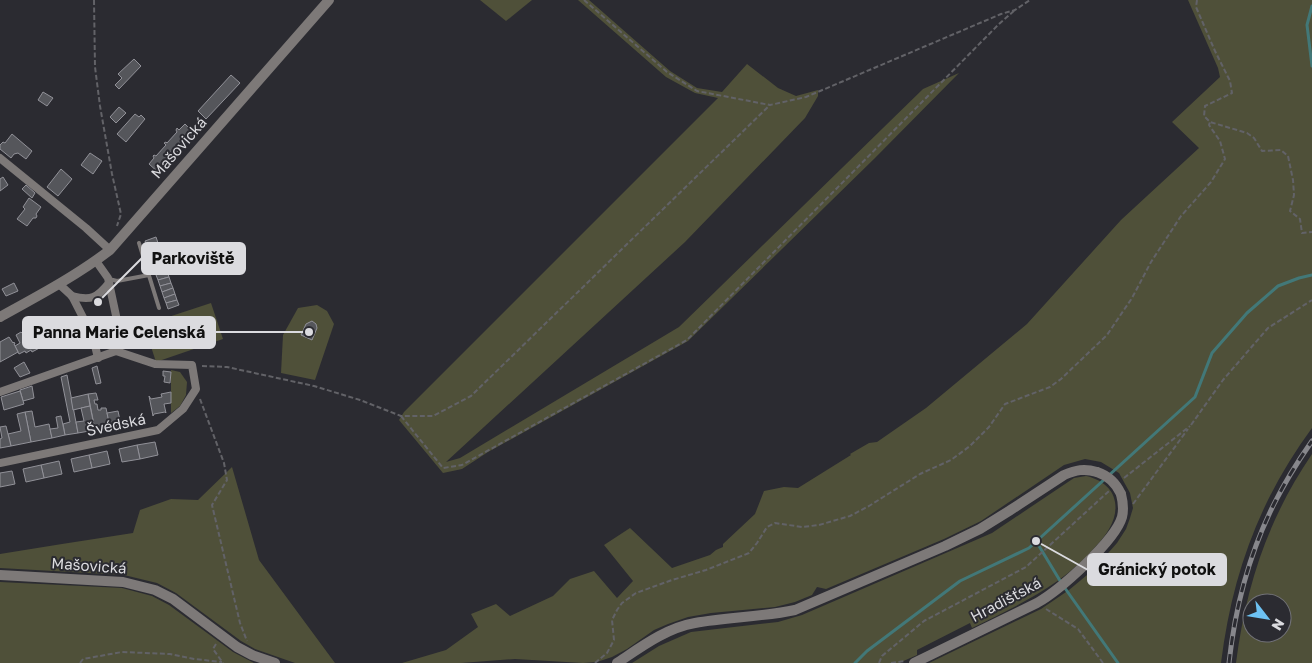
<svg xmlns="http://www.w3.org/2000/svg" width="1312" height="663" font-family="'Golos Text',sans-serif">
<rect width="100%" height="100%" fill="#2b2b31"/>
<g fill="#4f5039" fill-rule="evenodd">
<polygon points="480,0 532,0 506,21"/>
<polygon points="578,0 589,0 670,71 697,88 722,92 747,64 778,88 796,96 818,90 818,96 805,118 685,242 446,462 460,458 679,327 923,89 959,73 875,158 688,341 488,452 462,469 443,473 399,420 404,412 718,98 695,93 666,77"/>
<path d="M1188 0H1312V428C1259 500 1232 575 1221 663H929L1041 609 1069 590 1093 570 1117 543 1126 529 1130 518 1133 508 1130 493 1119 473 1101 462 1085 459 1064 465 981 521 944 539 826 589 817 587 812 595 795 602 775 607 711 613 688 617 668 624 654 630 627 649 612 657 597 662 583 663 515 659 461 663H402L446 650 478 627 471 614 496 604 510 616 553 596 570 579 594 571 617 598 633 581 604 545 630 528 672 568 710 555 716 550 723 547V544L755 514 764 491 784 487 798 488 851 455 850 454 869 443 877 442 926 408 1027 324 1121 220 1199 148 1172 122 1220 77 1218 68Z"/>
<polygon points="211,303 223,339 156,362 144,325"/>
<polygon points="317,305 327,311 334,324 315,380 281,373 283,335 298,308"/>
<polygon points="171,370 180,372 187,382 186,395 180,406 171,413"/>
<path d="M1312 454V663H1236C1246 585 1268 519 1312 454ZM1252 603H1282V633H1252Z"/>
<polygon points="232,467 259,560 335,663 295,663 255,649 241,641 176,593 157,583 124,575 0,568 0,554 62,544 133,533 140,510 171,499 198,500"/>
<path d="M1086 476C1099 479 1113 487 1115 502 1118 519 1107 534 1096 546 1060 587 1020 604 972 628L970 623 917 650V655L899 663H632L659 646 691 632 778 622 802 615 992 533 1074 478Z"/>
<polygon points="0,582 122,588 152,596 169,605 233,652 254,663 0,663"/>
</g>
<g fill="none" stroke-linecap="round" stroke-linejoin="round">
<g stroke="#427878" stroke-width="3">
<polyline points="1312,6 1307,25 1312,66"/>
<polyline points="1036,541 1062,584 1118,663"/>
<polyline points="855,663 867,651 960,581 1029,548 1195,397 1212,353 1247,313 1278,286 1299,278 1312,275"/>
</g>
</g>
<g fill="#55565b" stroke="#919198">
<polygon points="134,59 141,66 119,89 115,85 122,78 118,74"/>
<polygon points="231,75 240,83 206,119 198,111"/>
<polygon points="43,92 53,98 47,106 38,100"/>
<polygon points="119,107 126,113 116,123 110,117"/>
<polygon points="135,114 139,117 141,115 145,119 126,142 117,134"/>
<polygon points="185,124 194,133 159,173 149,164 154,158 153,156 154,155 156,156 166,145 164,143 166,142 167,143 177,132 176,130 177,128 179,130"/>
<polygon points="12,134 32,151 26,159 18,153 14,154 11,158 0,149 0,145 3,142 5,143"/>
<polygon points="90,153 102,161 93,174 81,165"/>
<polygon points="61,169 72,179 58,196 47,187"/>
<polygon points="3,177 8,185 0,191 0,179"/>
<polygon points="26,185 35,193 32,198 22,189"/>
<polygon points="29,198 41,207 36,214 37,216 36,218 33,218 27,226 17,219 25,209 23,207"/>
<polygon points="156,237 158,243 147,246 145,241"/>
<polygon points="165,265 167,271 156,275 154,269"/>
<polygon points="167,271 169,277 158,280 156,275"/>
<polygon points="169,277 171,283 160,286 158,280"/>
<polygon points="14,283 18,291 6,296 2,289"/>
<polygon points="171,283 173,288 162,292 160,286"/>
<polygon points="173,288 175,294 164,298 162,292"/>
<polygon points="175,294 177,300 166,303 164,298"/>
<polygon points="177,300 179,305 168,309 166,303"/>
<polygon points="47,319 52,326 53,325 55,327 57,330 55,332 58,338 32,352 31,350 26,353 25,351 19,354 15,346 20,343 16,335 21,332 22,333"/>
<polygon points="312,321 316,324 317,328 312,340 301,335 306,324"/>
<polygon points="9,337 13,343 14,342 15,344 14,344 18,352 0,362 0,342"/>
<polygon points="24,362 30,373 20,377 14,368"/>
<polygon points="97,366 101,383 96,384 92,368"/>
<polygon points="163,371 171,372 170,383 164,382 165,376 163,376"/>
<polygon points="67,375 78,433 65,435 63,424 70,422 61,377"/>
<polygon points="32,386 34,398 23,401 20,390"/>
<polygon points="20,391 24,404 4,410 1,397"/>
<polygon points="171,392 171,403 164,404 166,413 165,412 154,414 153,416 149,396 151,399 162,397 161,394"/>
<polygon points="96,393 98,400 94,400 95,404 97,404 98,410 101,410 101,408 106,408 110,427 95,430 88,394"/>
<polygon points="88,394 90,406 73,410 71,398"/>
<polygon points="90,406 95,430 78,433 76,422 84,421 81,408"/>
<polygon points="32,411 35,427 49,424 52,438 31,442 25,412"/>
<polygon points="118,411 121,425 110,427 107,413"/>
<polygon points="25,412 31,442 11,446 8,434 21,431 17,414"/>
<polygon points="61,416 65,435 52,438 50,429 58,428 56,417"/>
<polygon points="6,426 11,446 0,448 0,439 2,438 0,427"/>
<polygon points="155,442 158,455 140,459 137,445"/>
<polygon points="137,445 140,459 122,462 119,449"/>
<polygon points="107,451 110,464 92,468 89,455"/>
<polygon points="89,455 92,468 74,472 71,459"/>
<polygon points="59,461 62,474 44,478 41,465"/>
<polygon points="41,465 44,478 26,482 23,469"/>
<polygon points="12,471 15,484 0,487 0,473"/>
</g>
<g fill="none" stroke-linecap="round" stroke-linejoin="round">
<g stroke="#626267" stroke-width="2" stroke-dasharray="5 2.5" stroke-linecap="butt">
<polyline points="94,0 95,67 100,106 112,174 121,214 117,226"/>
<polyline points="584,0 667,72 697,91 770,105 806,97 1001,14 1015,10 1030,0"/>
<polyline points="1197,0 1196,7 1215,51 1230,81 1232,93 1205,106 1204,116 1210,122 1247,133 1254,138 1262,151 1281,150 1288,156 1293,180 1294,195 1290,211 1300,219 1302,233 1312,232"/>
<polyline points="202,366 227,367 314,386 360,400 401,416 433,416 471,396 770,105"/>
<polyline points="200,399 224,463 227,480 212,505 240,623 247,641"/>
<polyline points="401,416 443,468 462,465 687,340 999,24 1015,10"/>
<polyline points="1191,425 1223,380 1268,328 1312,300"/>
<polyline points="1124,478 1190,426"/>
<polyline points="1133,504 1188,429"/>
<polyline points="1046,609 1078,629 1103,663"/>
<polyline points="216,644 213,649 223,663"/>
<polyline points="80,663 83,659 122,652 170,654 194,659 222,662"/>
<polyline points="595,663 607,653 614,640 612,620 617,610 622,603 636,593 672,580 706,570 749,553 757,543 767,527 775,523 802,527 819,525 850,516 869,506 920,474 951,460 970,446 989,427 1005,404 1050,387 1061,379 1107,335 1132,298 1151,262 1181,216 1211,182 1225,159 1220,141 1209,125 1210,122"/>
<polyline points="879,663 882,656 924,621 1026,567 1109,491"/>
<polyline points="891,663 905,661"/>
</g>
<g stroke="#7d7978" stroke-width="4">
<polyline points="139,243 159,308"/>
<polyline points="109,279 117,281 149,275"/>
</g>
<g stroke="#7d7978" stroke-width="8">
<polyline points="0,158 86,228 110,250"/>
<polyline points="96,261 108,278 118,325 123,344 116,351"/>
<polyline points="59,284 72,296 93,337 98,358"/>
<path d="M72 296C91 301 97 298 109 283"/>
<path d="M93 337C101 331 108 327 118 325"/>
<polyline points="0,392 116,351 155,364 192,365 196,389 183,409 158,430 0,463"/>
</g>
<g stroke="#7d7978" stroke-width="10">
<path d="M0 317C38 296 76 276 110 250L329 0"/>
<polyline points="0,575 123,582 155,590 173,599 237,647 252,655 275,663"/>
<path d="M617 663C641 647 666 628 695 623 728 617 762 617 795 610L945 546 980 529 1009 511 1064 475C1076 470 1084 468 1097 472"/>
<path d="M914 663 1037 603C1060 590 1115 541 1122 517 1124 509 1123 502 1121 494"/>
</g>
<g stroke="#87878c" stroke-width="5">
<path id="rail" d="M1229 663C1235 608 1249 554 1274 504 1285 482 1298 461 1312 441"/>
</g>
<use href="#rail" stroke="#2b2b31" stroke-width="3" stroke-dasharray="9" stroke-linecap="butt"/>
<path stroke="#7d7978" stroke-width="10" d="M1097 472C1109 476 1116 483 1121 494"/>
</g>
<g text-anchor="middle" stroke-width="4" stroke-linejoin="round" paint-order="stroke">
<g font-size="15" fill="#dbdbdf" stroke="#2b2b31">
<text transform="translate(179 148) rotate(-49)" y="5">Mašovická</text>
<text transform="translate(116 425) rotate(-12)" y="5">Švédská</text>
<text transform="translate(89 566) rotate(4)" y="5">Mašovická</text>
<text transform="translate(1006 600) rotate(-28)" y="5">Hradišťská</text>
</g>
</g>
<path fill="none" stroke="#dbdbdf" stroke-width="2" d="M98 302L142 258M309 332L215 332M1036 541L1088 570"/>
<g fill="#dbdbdf" stroke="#2b2b31" stroke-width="2">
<circle cx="98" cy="302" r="5"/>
<circle cx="309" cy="332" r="5"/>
<circle cx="1036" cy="541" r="5"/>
</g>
<g fill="#dbdbdf" stroke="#dbdbdf" stroke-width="2">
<rect x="142" y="243" width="103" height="31" rx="5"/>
<rect x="23" y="317" width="192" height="31" rx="5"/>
<rect x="1088" y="554" width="138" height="31" rx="5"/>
</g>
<g font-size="16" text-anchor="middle" font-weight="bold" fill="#111">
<text x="193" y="264">Parkoviště</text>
<text x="119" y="338">Panna Marie Celenská</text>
<text x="1157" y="575">Gránický potok</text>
</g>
<g transform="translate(1267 618) rotate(121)"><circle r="24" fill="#2b2b31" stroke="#717177"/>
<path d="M0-4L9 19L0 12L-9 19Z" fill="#6dc2f3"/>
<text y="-8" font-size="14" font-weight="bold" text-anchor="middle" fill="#dbdbdf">N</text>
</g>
</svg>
